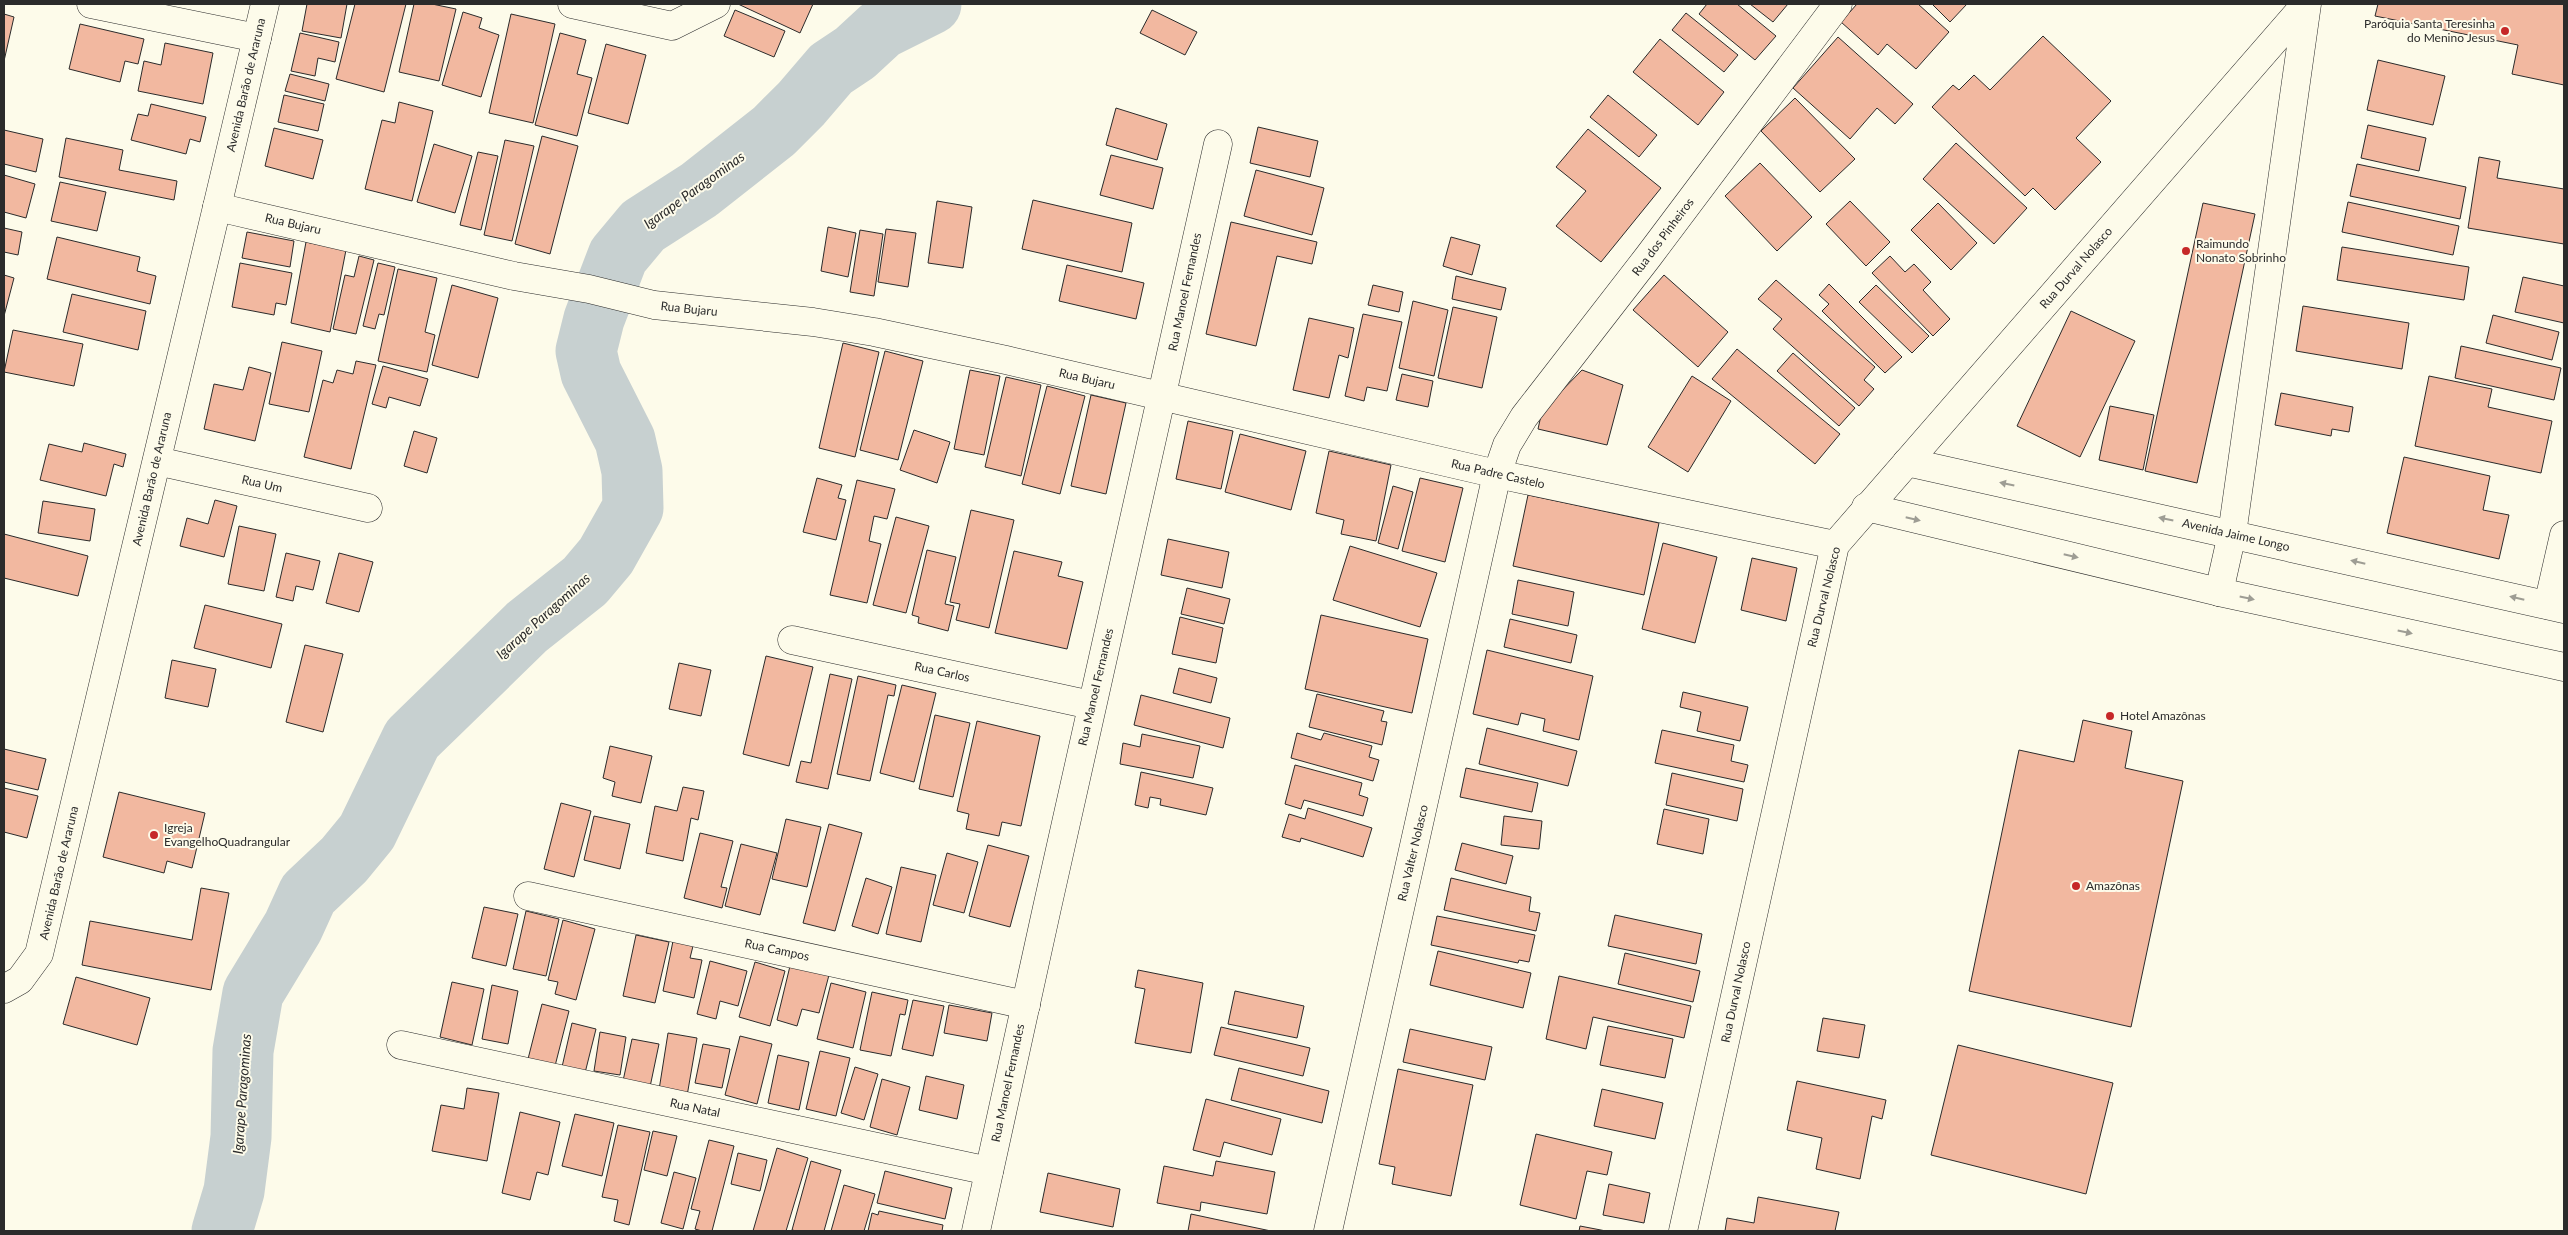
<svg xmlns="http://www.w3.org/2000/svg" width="2568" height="1235" font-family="Lato,sans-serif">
<rect width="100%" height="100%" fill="#fdfbea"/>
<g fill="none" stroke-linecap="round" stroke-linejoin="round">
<polyline stroke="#c7d0d0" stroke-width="61" points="222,1231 234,1191 241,1137 243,1051 253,993 293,927 308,894 344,860 367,832 412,739 527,627 585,581 606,556 633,508 632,471 625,440 591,373 586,351 594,319 618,256 643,226 699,190 774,131 801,104 831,69 855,53 881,29 931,4"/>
</g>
<g fill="#f2b8a0" stroke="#2b2b2b">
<polygon points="307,4 347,4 341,38 302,31"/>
<polygon points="355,4 406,4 384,92 336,79"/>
<polygon points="414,4 432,4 456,9 439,81 399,72"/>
<polygon points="738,4 813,4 800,33"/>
<polygon points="1707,4 1737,4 1776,36 1755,60 1699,14"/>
<polygon points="1750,4 1788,4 1773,22"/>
<polygon points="1857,4 1918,4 1949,32 1916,69 1887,44 1878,55 1841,22"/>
<polygon points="1932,4 1967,4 1950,22"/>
<polygon points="2378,4 2564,4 2564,85 2512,74 2518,45 2375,16"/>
<polygon points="735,10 785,31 774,57 724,36"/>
<polygon points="1152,10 1197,32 1185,55 1140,33"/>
<polygon points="463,12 482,18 479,28 499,35 481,97 442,85"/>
<polygon points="1686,13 1738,55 1724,72 1672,30"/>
<polygon points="4,14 14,17 4,61"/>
<polygon points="511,14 555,24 533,123 489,113"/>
<polygon points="80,24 144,39 138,64 125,61 120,82 69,69"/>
<polygon points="300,33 339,42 335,62 318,58 315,76 291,71"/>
<polygon points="560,33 586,40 577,74 592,78 577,136 535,125"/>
<polygon points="2043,36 2111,101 2076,138 2101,162 2055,210 2033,188 2025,196 1932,107 1953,85 1959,90 1974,75 1990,90"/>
<polygon points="1838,37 1913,104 1895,124 1877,108 1850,139 1793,88"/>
<polygon points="1660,39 1724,92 1698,125 1633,72"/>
<polygon points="165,43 213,53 203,104 138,91 144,61 161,65"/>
<polygon points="606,44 646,55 628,124 588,113"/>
<polygon points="2378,60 2445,76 2433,125 2367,110"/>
<polygon points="290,74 329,84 325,101 285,91"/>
<polygon points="284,95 324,104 318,131 278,122"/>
<polygon points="1608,95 1657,135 1639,157 1590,117"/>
<polygon points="1795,98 1855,159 1820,192 1761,131"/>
<polygon points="399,102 433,111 412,201 365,189 382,120 395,123"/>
<polygon points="151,104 206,117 200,142 190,139 186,154 131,140 138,114 148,116"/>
<polygon points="1116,108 1167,124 1157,160 1106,145"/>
<polygon points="2368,125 2426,138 2419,171 2361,158"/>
<polygon points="1258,127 1318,141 1310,177 1250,163"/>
<polygon points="274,128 323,140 313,179 265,166"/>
<polygon points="1588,129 1661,188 1601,262 1556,226 1586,191 1556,167"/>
<polygon points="4,130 43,139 36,172 4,164"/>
<polygon points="542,136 578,146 550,254 515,244"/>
<polygon points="66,138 123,150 119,170 177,181 174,200 59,177"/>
<polygon points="505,140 534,146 512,241 484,235"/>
<polygon points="1956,143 2027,208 1994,244 1923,179"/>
<polygon points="434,144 472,156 455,213 417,202"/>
<polygon points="478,152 498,156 481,230 460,225"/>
<polygon points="1111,155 1163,168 1153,209 1100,195"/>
<polygon points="2479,157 2500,161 2497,178 2564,189 2564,244 2468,228"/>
<polygon points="1760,163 1812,217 1777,251 1725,196"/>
<polygon points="2357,164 2466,187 2460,219 2350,196"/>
<polygon points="1256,170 1324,188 1312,235 1244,216"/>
<polygon points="4,175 35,184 26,218 4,212"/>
<polygon points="60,182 106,192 97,231 51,221"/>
<polygon points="1033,200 1132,223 1122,272 1022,249"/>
<polygon points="937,201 972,207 963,268 928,263"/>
<polygon points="1850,201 1890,242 1866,266 1826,224"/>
<polygon points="2348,202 2459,226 2453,255 2342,232"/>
<polygon points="1938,203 1977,243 1951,270 1911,230"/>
<polygon points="2203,203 2255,214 2197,483 2145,471"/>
<polygon points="1231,222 1317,242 1312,264 1277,256 1256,346 1206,334"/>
<polygon points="828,227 856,233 848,277 821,271"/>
<polygon points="4,228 22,232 18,255 4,252"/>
<polygon points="886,229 916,233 908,287 878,282"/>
<polygon points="860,230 883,234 874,296 850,292"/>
<polygon points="247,232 294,241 290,267 242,258"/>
<polygon points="57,237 140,257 137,271 156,276 150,304 47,279"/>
<polygon points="1451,237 1480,245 1472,275 1443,266"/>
<polygon points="306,242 346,250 330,332 291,323"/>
<polygon points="2342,247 2469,267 2464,300 2337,280"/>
<polygon points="359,256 374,260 356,334 333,329 345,275 354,277"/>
<polygon points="1890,256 1905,272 1914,264 1931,282 1923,290 1950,319 1933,336 1872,273"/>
<polygon points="240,263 292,273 286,305 276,303 274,315 232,307"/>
<polygon points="378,263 395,267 384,315 379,314 375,329 363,326"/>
<polygon points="1067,265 1144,283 1136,319 1059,301"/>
<polygon points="398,269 437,278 425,332 435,335 427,372 378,361"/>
<polygon points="4,275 14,278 4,316"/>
<polygon points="1664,275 1728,332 1698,367 1633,310"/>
<polygon points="1456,276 1506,288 1501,310 1452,299"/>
<polygon points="2523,277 2564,286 2564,323 2515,312"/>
<polygon points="1776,280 1875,367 1864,380 1874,389 1859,406 1773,329 1782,319 1758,299"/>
<polygon points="1829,284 1902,357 1885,373 1822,311 1829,304 1819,295"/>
<polygon points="452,285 498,298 478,378 432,365"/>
<polygon points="1373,285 1403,292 1399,312 1368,305"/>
<polygon points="1876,285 1929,336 1912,353 1859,302"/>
<polygon points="72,294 146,311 138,350 63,332"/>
<polygon points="1413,301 1448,310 1434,376 1399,368"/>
<polygon points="2303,306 2409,323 2402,369 2296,351"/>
<polygon points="1453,307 1497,317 1482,388 1438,378"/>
<polygon points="2071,311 2135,341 2080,457 2017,426"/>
<polygon points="1363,314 1402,322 1387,391 1367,387 1364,401 1345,396"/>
<polygon points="2493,315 2559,332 2552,360 2486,343"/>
<polygon points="1309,318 1354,328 1348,358 1339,355 1329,398 1293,390"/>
<polygon points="13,330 83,344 74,386 4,372"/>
<polygon points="282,342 322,351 309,412 269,404"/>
<polygon points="843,343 879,352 855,457 819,448"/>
<polygon points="2461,346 2561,368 2554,400 2455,378"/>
<polygon points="1737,349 1840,434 1815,464 1712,379"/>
<polygon points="885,351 923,361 898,460 860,450"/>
<polygon points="1793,353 1855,408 1839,426 1777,371"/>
<polygon points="356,361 376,365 351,469 304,457 323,380 333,383 337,370 353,374"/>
<polygon points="383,366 428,379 420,406 389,397 386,408 372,404"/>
<polygon points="249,367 271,373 255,441 204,429 214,384 243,390"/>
<polygon points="970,370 1000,376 984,455 954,449"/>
<polygon points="1582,370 1623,385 1607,445 1538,429 1542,411"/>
<polygon points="1402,374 1433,381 1428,407 1396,400"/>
<polygon points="1692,376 1731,401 1688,472 1648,447"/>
<polygon points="2429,376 2492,389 2488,407 2552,421 2541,473 2415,446"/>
<polygon points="1006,377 1041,385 1021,476 985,467"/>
<polygon points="1047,386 1085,396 1060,494 1022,484"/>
<polygon points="2281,393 2353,407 2349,432 2332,429 2331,436 2275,425"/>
<polygon points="1091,395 1126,403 1106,494 1071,486"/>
<polygon points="2110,406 2154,415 2143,470 2099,460"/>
<polygon points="1188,421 1233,431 1221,489 1176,479"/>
<polygon points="914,430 950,442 937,483 900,470"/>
<polygon points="414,431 437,438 427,473 404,466"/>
<polygon points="1240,434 1306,451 1291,510 1225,492"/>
<polygon points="84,443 126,454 123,467 114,464 106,496 40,480 49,444 82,452"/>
<polygon points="1329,451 1391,465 1376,541 1341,534 1344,520 1316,513"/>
<polygon points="2404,457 2490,476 2483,510 2509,515 2499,559 2387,533"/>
<polygon points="817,478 842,485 838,498 846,500 836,540 803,532"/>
<polygon points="1420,478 1463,488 1445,562 1402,551"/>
<polygon points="857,480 895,489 887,519 874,516 869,541 881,544 867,603 830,595"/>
<polygon points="1393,486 1413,492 1398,549 1378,543"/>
<polygon points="1528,495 1659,523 1644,595 1513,566"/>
<polygon points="215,500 237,506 224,557 180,546 187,518 208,524"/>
<polygon points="43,501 95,509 90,541 38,533"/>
<polygon points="971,510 1014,520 989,628 956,620 960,604 950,602"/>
<polygon points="896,517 929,526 906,613 873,605"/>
<polygon points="239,526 276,534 264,591 228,584"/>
<polygon points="4,534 88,556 78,596 4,578"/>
<polygon points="1168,539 1229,552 1222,588 1161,575"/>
<polygon points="1663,543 1717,557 1695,643 1642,629"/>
<polygon points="1350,546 1437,573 1420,627 1333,600"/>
<polygon points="927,550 956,557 945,604 954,606 948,631 918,623 919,617 912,615"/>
<polygon points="1014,551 1062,562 1058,576 1083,582 1067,649 995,633"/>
<polygon points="286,553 320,561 313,590 296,586 293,601 276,597"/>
<polygon points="339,553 373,562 359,612 326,603"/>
<polygon points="1752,558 1797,568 1786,621 1741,610"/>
<polygon points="1518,580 1574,592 1568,626 1512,614"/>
<polygon points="1187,588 1230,599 1224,624 1181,614"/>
<polygon points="205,605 282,624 271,668 194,648"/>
<polygon points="1321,615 1428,639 1412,713 1305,689"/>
<polygon points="1180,617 1223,628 1216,663 1172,654"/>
<polygon points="1510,619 1577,635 1571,663 1504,647"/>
<polygon points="305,645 343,654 323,732 286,722"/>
<polygon points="1487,650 1593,676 1579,740 1543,731 1545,719 1521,713 1518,725 1473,714"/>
<polygon points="766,656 813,667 789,766 743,754"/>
<polygon points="172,660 216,669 208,707 165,698"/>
<polygon points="679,663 711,670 701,716 669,709"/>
<polygon points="1179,668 1217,678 1211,703 1173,693"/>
<polygon points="830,674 852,679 828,789 796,782 801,761 811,763"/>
<polygon points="858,676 896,685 894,696 888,695 870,781 837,774"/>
<polygon points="902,685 936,693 914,782 880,773"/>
<polygon points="1683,692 1748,707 1740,741 1697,731 1701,712 1680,707"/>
<polygon points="1317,694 1384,711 1381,721 1387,722 1382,745 1309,727"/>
<polygon points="1141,695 1230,718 1223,748 1134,725"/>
<polygon points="935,715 970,723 953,797 919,789"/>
<polygon points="2083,720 2132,731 2125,768 2183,781 2131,1027 1969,991 2019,750 2074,762"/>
<polygon points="977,721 1040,736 1021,826 1002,822 999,836 966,829 969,814 957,811"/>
<polygon points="1487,728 1577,751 1568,786 1479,764"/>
<polygon points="1662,730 1734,745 1731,761 1748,765 1744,782 1655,763"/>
<polygon points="1297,733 1321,740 1324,733 1372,746 1369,757 1379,760 1373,781 1291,758"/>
<polygon points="1142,734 1200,746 1193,778 1120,764 1123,743 1140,747"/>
<polygon points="610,746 652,756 641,803 612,796 615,782 603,778"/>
<polygon points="4,749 46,759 38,790 4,782"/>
<polygon points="1295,765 1362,783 1359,795 1368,798 1363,816 1304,800 1301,809 1285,804"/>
<polygon points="1466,768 1538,783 1532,812 1460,797"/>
<polygon points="1141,772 1213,788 1206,815 1160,805 1161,799 1150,797 1148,808 1135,805"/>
<polygon points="1672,773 1743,789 1737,821 1666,805"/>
<polygon points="683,787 704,791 698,820 691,818 683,861 646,853 655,806 677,811"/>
<polygon points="4,788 38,796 27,838 4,832"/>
<polygon points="119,792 205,813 192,868 167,861 164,873 103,857"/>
<polygon points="561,803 591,811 574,877 544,869"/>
<polygon points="1308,808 1372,828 1363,857 1301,838 1300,842 1282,837 1289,814 1305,819"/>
<polygon points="1664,809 1709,819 1703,854 1657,844"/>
<polygon points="594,816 630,824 620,869 584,860"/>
<polygon points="1504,816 1542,821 1539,849 1501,845"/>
<polygon points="786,819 821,827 807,887 772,879"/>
<polygon points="829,824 862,833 835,931 803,923"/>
<polygon points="700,833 733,841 721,887 727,888 722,908 684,898"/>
<polygon points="1462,843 1513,856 1506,884 1455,870"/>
<polygon points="741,844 777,853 760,915 725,906"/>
<polygon points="988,845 1029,856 1010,927 969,916"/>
<polygon points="947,853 978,862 964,913 933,905"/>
<polygon points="901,867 936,875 921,942 886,934"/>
<polygon points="866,878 892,887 878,934 852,926"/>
<polygon points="1451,878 1531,897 1529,911 1540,913 1536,931 1444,910"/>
<polygon points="201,888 229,893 211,990 82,965 90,921 192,940"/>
<polygon points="484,907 518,914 506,966 472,958"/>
<polygon points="526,911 559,919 546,976 513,969"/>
<polygon points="1615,915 1702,934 1696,964 1608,946"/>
<polygon points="1437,916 1535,935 1529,962 1519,960 1518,963 1431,945"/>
<polygon points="563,920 595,929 576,1000 555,994 558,982 548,980"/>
<polygon points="636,935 669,942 655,1003 623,996"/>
<polygon points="673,941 693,946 690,958 702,960 694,998 663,991"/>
<polygon points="1438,951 1531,973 1523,1008 1430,985"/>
<polygon points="1625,953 1700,971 1693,1002 1618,984"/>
<polygon points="710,961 747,971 738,1006 720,1001 716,1019 697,1014"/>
<polygon points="755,962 785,971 770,1026 739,1017"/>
<polygon points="790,966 829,975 819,1013 802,1009 797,1026 777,1020"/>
<polygon points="1138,970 1203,983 1191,1053 1135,1043 1145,989 1135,987"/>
<polygon points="1559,976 1691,1006 1684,1038 1593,1017 1586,1049 1546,1039"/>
<polygon points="76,977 150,998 137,1045 63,1024"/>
<polygon points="452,982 484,989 472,1045 440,1037"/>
<polygon points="831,983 866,992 853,1048 817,1039"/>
<polygon points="492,985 518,991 508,1044 482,1039"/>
<polygon points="1235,991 1304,1006 1297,1038 1228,1024"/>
<polygon points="872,992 908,1000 905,1015 900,1014 891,1056 860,1050"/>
<polygon points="913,1000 944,1006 933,1056 902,1049"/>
<polygon points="542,1004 569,1011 555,1066 528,1059"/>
<polygon points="949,1005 992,1013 987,1041 944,1033"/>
<polygon points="1823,1018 1865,1025 1859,1058 1817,1051"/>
<polygon points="572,1023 596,1029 585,1073 562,1067"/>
<polygon points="1608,1026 1673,1039 1665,1078 1600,1065"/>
<polygon points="1221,1027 1310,1048 1303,1076 1214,1055"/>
<polygon points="1410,1029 1492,1047 1485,1080 1403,1062"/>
<polygon points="600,1032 626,1037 620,1075 594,1071"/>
<polygon points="668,1033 697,1038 687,1096 659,1090"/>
<polygon points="740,1036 772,1044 757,1104 725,1095"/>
<polygon points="632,1039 659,1044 650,1087 623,1081"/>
<polygon points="703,1044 730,1049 722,1088 695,1083"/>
<polygon points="1958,1045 2113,1083 2086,1194 1931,1155"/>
<polygon points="820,1051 850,1058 836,1116 806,1109"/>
<polygon points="778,1055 809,1062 799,1110 768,1103"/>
<polygon points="855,1067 878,1074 864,1120 841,1113"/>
<polygon points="1239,1068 1329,1091 1322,1123 1231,1100"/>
<polygon points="1398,1069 1473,1085 1451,1196 1392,1184 1395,1167 1379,1164"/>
<polygon points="926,1076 964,1085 957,1119 919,1110"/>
<polygon points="882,1079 910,1087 897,1135 870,1127"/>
<polygon points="1797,1081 1886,1100 1882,1119 1872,1116 1860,1179 1816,1169 1822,1138 1787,1130"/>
<polygon points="467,1088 499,1093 487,1161 432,1151 441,1105 464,1109"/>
<polygon points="1602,1089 1663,1103 1655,1139 1594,1126"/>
<polygon points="1206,1099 1281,1119 1272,1155 1224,1142 1220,1157 1193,1150"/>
<polygon points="520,1112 560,1122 548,1175 537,1172 530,1200 502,1193"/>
<polygon points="575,1114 614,1123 602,1176 562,1166"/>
<polygon points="618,1125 650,1132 629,1225 614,1221 618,1200 602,1197"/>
<polygon points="653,1131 677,1136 667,1176 644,1170"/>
<polygon points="1536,1134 1612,1152 1607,1175 1587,1171 1576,1219 1520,1205"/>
<polygon points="709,1140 734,1146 712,1231 702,1231 695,1229 700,1211 691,1209"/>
<polygon points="777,1148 808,1158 786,1231 753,1231"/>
<polygon points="738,1153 767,1160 760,1191 731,1184"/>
<polygon points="811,1161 841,1170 824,1231 797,1231 792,1230"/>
<polygon points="1216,1161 1275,1172 1267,1214 1201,1202 1200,1211 1157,1203 1164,1166 1213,1176"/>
<polygon points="885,1171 952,1188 945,1219 877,1203"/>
<polygon points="674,1172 696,1178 683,1229 661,1223"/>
<polygon points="1048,1173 1120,1189 1113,1227 1040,1212"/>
<polygon points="1609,1184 1650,1193 1644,1223 1603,1215"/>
<polygon points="844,1185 875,1194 864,1231 831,1231"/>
<polygon points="1758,1197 1839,1212 1835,1231 1725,1231 1727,1218 1754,1223"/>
<polygon points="879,1211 943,1225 942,1231 868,1231 872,1213 878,1215"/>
<polygon points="1191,1214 1233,1223 1271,1231 1188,1231"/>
<polygon points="1580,1226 1606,1231 1579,1231"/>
</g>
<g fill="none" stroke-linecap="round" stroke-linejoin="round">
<g stroke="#2b2b2b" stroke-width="29">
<g id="street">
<polyline points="91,4 257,38"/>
<polyline points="572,4 672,26 716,4"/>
<polyline points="157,461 368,508"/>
<polyline points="2219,592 2232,534 2307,4"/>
<polyline points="2548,605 2564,535"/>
<polyline points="792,640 1091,705"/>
<polyline points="528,896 1026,1005"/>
<polyline points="4,989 20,980 39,954 217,207"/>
<polyline points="401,1045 989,1171"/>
<path d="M976 1231C1054 868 1139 506 1218 144"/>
<polyline points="1328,1231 1497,474 1507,445 1524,417 1648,257 1838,4"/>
</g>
</g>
<g stroke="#2b2b2b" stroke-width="29">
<g id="secondary">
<polyline points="265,4 217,207 514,276 589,289 654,305 813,322 874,332 1006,360 1497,474 1835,545"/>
<polyline points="1907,462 2564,609"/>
<polyline points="1866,507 2219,592 2564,667"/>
<polyline points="1683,1231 1835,545 2306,4"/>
</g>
</g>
<use href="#street" stroke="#fdfbea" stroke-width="28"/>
<use href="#secondary" stroke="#fdfbea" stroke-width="28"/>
</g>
<defs><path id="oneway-solid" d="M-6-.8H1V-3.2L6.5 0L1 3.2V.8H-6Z" transform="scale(1.25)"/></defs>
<g fill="#9e9d94">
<use href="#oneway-solid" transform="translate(2007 484) rotate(-168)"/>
<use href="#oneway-solid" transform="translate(1913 519) rotate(13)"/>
<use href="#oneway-solid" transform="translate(2166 519) rotate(-168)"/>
<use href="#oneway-solid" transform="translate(2071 556) rotate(13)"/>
<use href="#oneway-solid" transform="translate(2358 562) rotate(-167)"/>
<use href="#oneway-solid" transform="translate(2247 598) rotate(12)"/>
<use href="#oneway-solid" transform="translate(2517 598) rotate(-167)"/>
<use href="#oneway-solid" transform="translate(2405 632) rotate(12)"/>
</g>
<g fill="#c62828" stroke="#fdfbea" stroke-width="2">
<circle cx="2505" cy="31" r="5"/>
<circle cx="2186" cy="251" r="5"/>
<circle cx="2110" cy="716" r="5"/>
<circle cx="154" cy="835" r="5"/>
<circle cx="2076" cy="886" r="5"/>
</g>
<g text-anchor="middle" stroke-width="4" stroke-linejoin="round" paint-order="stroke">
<g font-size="12" fill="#2b2b2b" stroke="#fdfbea" text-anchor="start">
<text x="2495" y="28" text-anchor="end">Paróquia Santa Teresinha<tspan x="2495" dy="14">do Menino Jesus</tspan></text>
<text x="2196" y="248">Raimundo<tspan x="2196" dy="14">Nonato Sobrinho</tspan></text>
<text x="2120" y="720">Hotel Amazônas</text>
<text x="164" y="832">Igreja<tspan x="164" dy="14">EvangelhoQuadrangular</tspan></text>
<text x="2086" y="890">Amazônas</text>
</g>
<g font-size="12" fill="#2b2b2b" stroke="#fdfbea">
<text transform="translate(246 85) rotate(-77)" y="4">Avenida Barão de Araruna</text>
<text transform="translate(293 224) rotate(13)" y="4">Rua Bujaru</text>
<text transform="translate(1663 237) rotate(-53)" y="4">Rua dos Pinheiros</text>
<text transform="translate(2076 268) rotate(-49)" y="4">Rua Durval Nolasco</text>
<text transform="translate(1185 292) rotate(-78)" y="4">Rua Manoel Fernandes</text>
<text transform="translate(689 309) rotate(6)" y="4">Rua Bujaru</text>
<text transform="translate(1087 379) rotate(13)" y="4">Rua Bujaru</text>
<text transform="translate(1498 474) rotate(13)" y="4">Rua Padre Castelo</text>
<text transform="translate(152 479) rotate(-77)" y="4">Avenida Barão de Araruna</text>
<text transform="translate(262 484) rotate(13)" y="4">Rua Um</text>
<text transform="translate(2236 535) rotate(13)" y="4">Avenida Jaime Longo</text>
<text transform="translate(1824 597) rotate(-76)" y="4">Rua Durval Nolasco</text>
<text transform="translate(942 672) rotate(12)" y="4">Rua Carlos</text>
<text transform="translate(1096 687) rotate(-77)" y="4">Rua Manoel Fernandes</text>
<text transform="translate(1413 853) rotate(-77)" y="4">Rua Valter Nolasco</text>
<text transform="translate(59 873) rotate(-77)" y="4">Avenida Barão de Araruna</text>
<text transform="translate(777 950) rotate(12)" y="4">Rua Campos</text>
<text transform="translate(1736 992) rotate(-78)" y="4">Rua Durval Nolasco</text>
<text transform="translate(1008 1083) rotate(-78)" y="4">Rua Manoel Fernandes</text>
<text transform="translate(695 1108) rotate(12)" y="4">Rua Natal</text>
</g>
<g font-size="14" font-style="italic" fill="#2b2b2b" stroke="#fdfbea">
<text transform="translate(694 190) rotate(-36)" y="5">Igarape Paragominas</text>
<text transform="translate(543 616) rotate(-42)" y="5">Igarape Paragominas</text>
<text transform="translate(242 1094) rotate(-86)" y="5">Igarape Paragominas</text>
</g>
</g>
<rect width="2568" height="1235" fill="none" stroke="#2b2b2b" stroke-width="10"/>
</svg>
